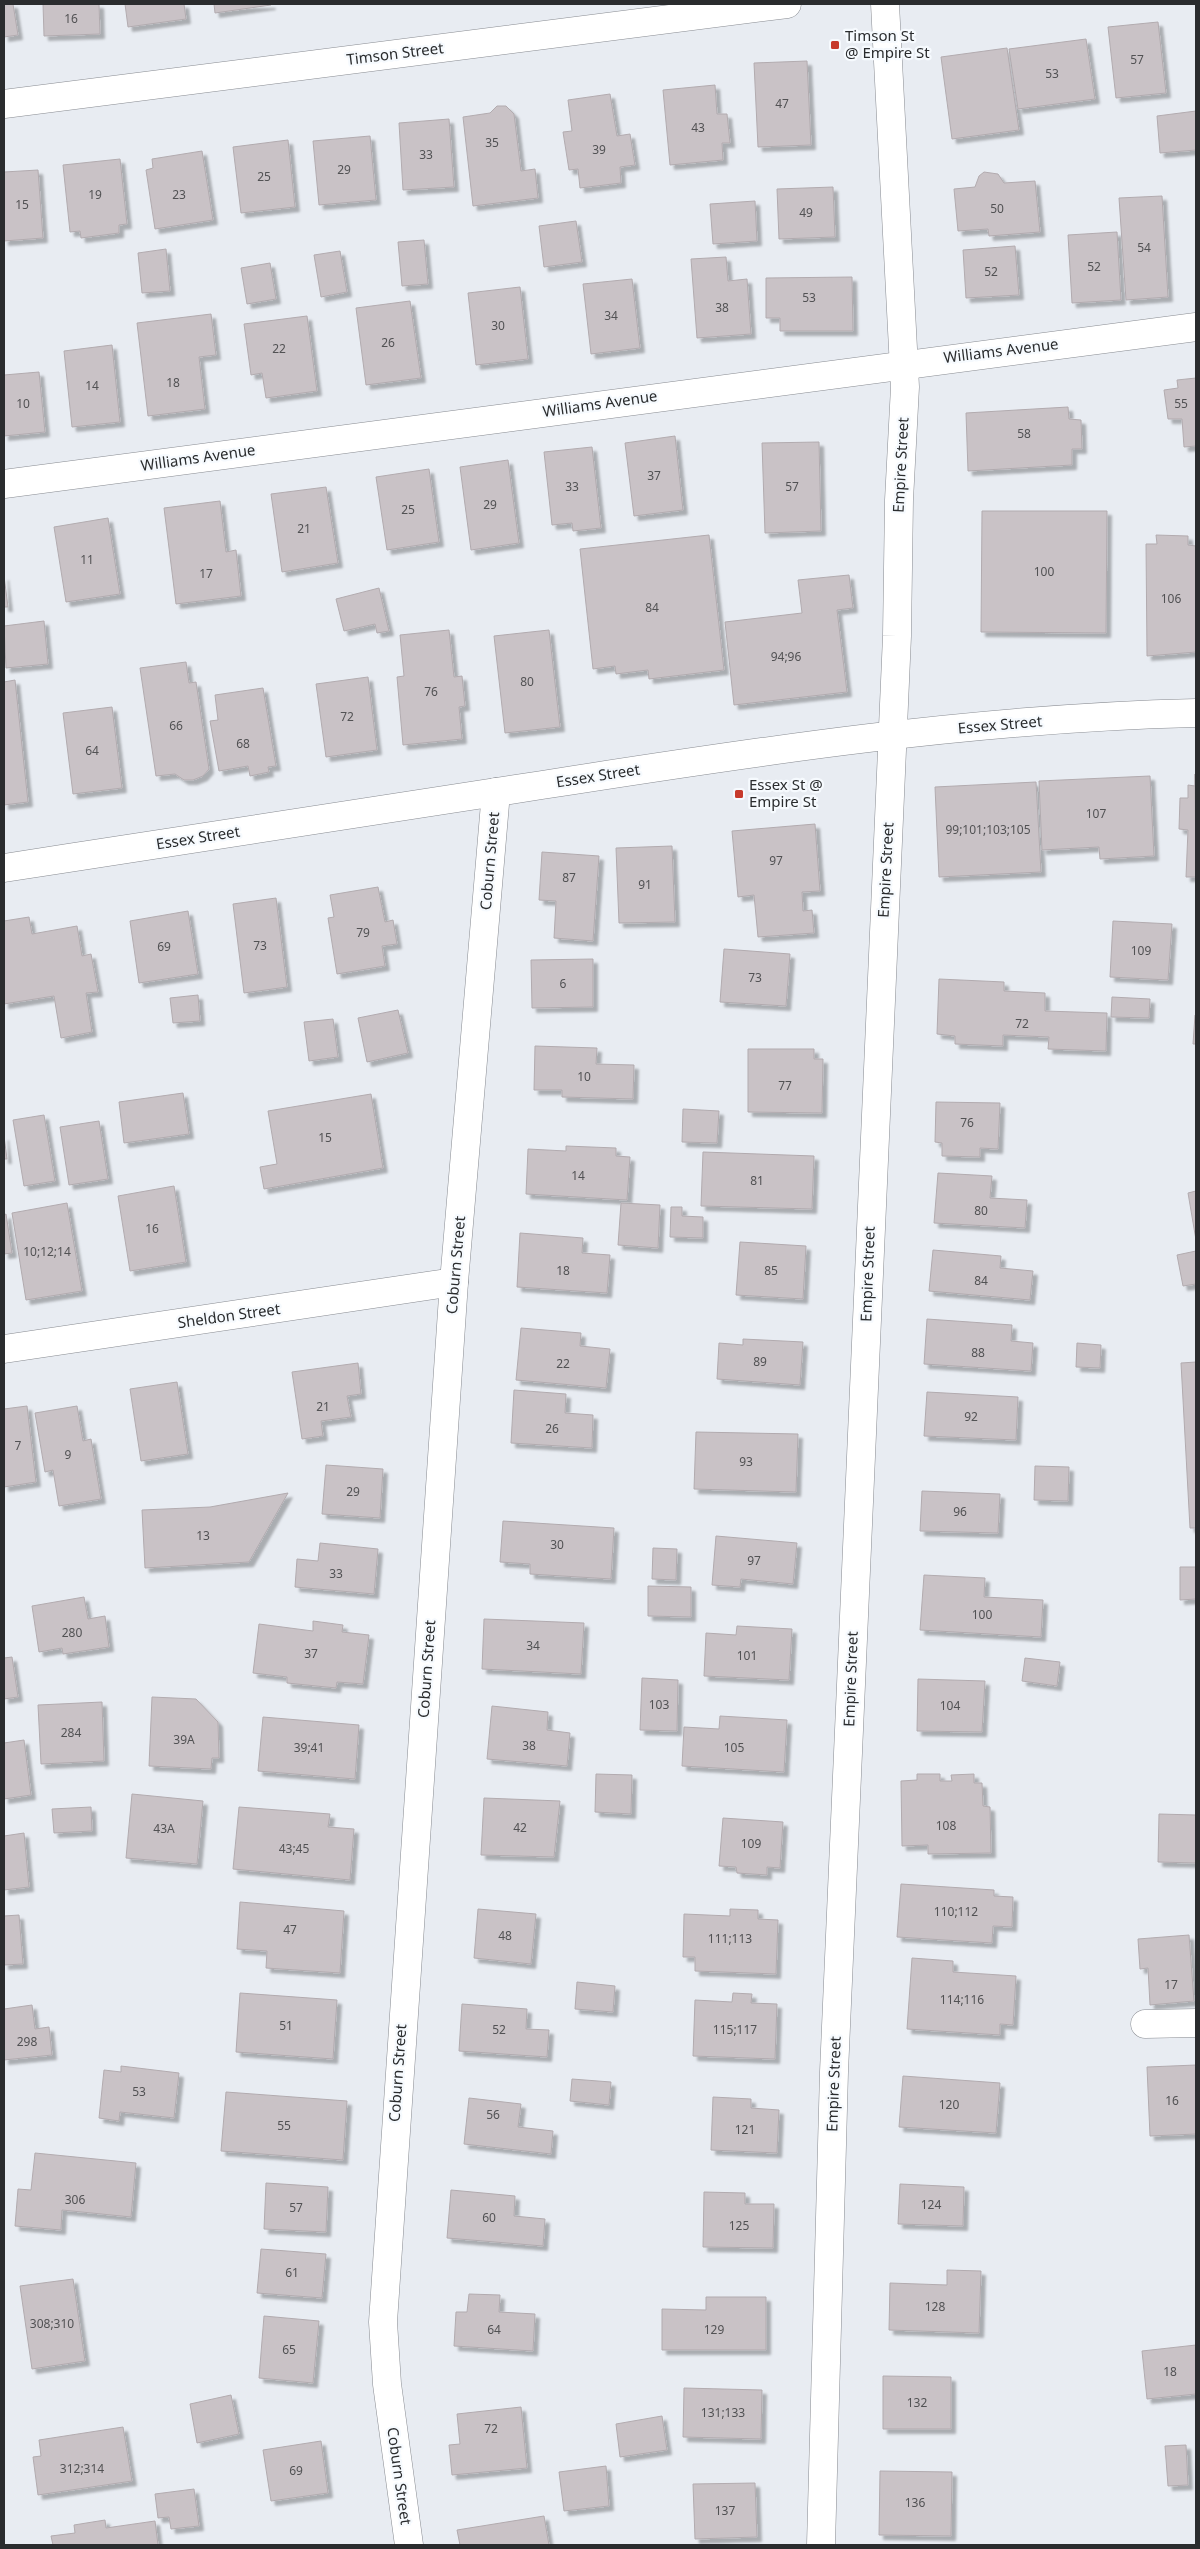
<svg xmlns="http://www.w3.org/2000/svg" width="1200" height="2549" font-family="'Noto Sans',sans-serif">
<defs>
<filter id="shadow"><feDropShadow dx="4.5" dy="4.5" stdDeviation="1" flood-color="#0004"/></filter>
</defs>
<rect width="100%" height="100%" fill="#e8ecf2"/>
<g fill="#c9c2c6" stroke="#b2abaf" filter="url(#shadow)">
<polygon points="4,4 13,4 18,35 4,37"/>
<polygon points="43,4 99,4 100,34 44,36"/>
<polygon points="125,4 184,4 186,19 128,27"/>
<polygon points="214,4 271,4 271,5 215,13"/>
<polygon points="1158,22 1166,93 1116,98 1108,27"/>
<polygon points="1086,39 1095,99 1018,109 1009,49"/>
<polygon points="1007,48 1019,130 952,139 941,57"/>
<polygon points="807,61 811,145 758,147 754,63"/>
<polygon points="715,85 717,114 727,114 730,143 722,143 723,160 670,165 663,90"/>
<polygon points="610,94 617,136 630,134 635,165 620,167 621,183 580,188 578,169 569,170 563,132 572,131 568,100"/>
<polygon points="497,106 506,106 514,114 521,171 535,169 538,198 473,206 463,117 490,113"/>
<polygon points="1196,111 1196,150 1160,153 1157,116"/>
<polygon points="449,119 454,187 403,190 399,123"/>
<polygon points="370,136 376,200 319,205 313,141"/>
<polygon points="288,140 295,207 241,213 233,147"/>
<polygon points="202,151 213,220 155,229 146,170 153,168 152,159"/>
<polygon points="120,159 127,224 119,225 119,233 81,238 80,231 70,232 63,165"/>
<polygon points="38,170 43,238 4,241 4,172"/>
<polygon points="984,172 998,174 1004,183 1035,181 1040,232 989,236 988,229 958,231 954,189 975,187 979,176"/>
<polygon points="833,187 835,237 779,239 777,189"/>
<polygon points="1162,196 1168,297 1126,300 1119,198"/>
<polygon points="755,201 757,241 713,244 710,204"/>
<polygon points="576,221 582,262 544,267 539,226"/>
<polygon points="1117,232 1121,300 1072,303 1068,235"/>
<polygon points="424,240 428,284 402,286 398,242"/>
<polygon points="1015,246 1019,295 966,298 963,250"/>
<polygon points="166,249 170,291 142,293 138,253"/>
<polygon points="340,251 347,292 321,297 314,255"/>
<polygon points="726,257 728,281 747,279 751,334 697,338 691,259"/>
<polygon points="270,263 276,299 247,304 241,268"/>
<polygon points="852,277 853,331 780,331 780,318 766,318 766,278"/>
<polygon points="632,279 640,348 591,354 583,284"/>
<polygon points="520,287 528,359 476,365 468,293"/>
<polygon points="410,301 421,378 366,385 356,308"/>
<polygon points="211,314 216,355 199,357 205,409 148,416 137,323"/>
<polygon points="307,316 317,391 266,398 262,373 251,375 244,324"/>
<polygon points="112,345 120,422 72,427 64,351"/>
<polygon points="39,372 45,432 4,436 4,375"/>
<polygon points="1196,378 1196,446 1184,447 1182,419 1168,419 1164,390 1178,388 1177,380"/>
<polygon points="1068,407 1069,419 1081,420 1082,449 1072,449 1072,465 968,471 966,413"/>
<polygon points="675,436 683,510 634,516 625,443"/>
<polygon points="819,442 821,531 765,533 762,443"/>
<polygon points="592,447 601,528 573,531 572,523 552,525 544,452"/>
<polygon points="508,460 519,543 471,550 460,467"/>
<polygon points="429,469 439,542 387,550 376,477"/>
<polygon points="326,487 338,563 282,572 271,494"/>
<polygon points="220,501 226,552 236,550 241,596 176,604 164,508"/>
<polygon points="982,511 1107,511 1106,633 981,632"/>
<polygon points="108,518 120,594 66,602 54,527"/>
<polygon points="709,535 724,670 649,679 648,670 616,674 615,666 593,669 580,549"/>
<polygon points="1156,535 1188,536 1188,545 1196,546 1196,652 1147,656 1146,544 1157,544"/>
<polygon points="849,575 853,608 837,610 847,692 734,705 725,622 802,613 798,580"/>
<polygon points="4,576 8,607 4,607"/>
<polygon points="379,588 389,631 377,633 375,624 344,631 336,599"/>
<polygon points="44,621 48,664 6,668 4,626"/>
<polygon points="449,630 454,677 462,676 465,706 459,707 462,739 403,745 397,677 404,676 400,635"/>
<polygon points="549,630 560,727 505,733 494,636"/>
<polygon points="186,662 189,683 196,682 209,769 203,776 193,780 184,780 175,774 156,776 140,668"/>
<polygon points="368,677 377,750 326,757 316,684"/>
<polygon points="15,680 28,802 4,805 4,682"/>
<polygon points="263,688 276,766 268,767 269,772 250,776 248,766 219,771 210,721 218,720 215,695"/>
<polygon points="112,707 122,788 73,794 63,713"/>
<polygon points="1195,774 1196,877 1186,877 1188,830 1179,829 1180,798 1188,798 1188,785 1195,786"/>
<polygon points="1150,776 1154,856 1100,859 1099,847 1042,850 1039,781"/>
<polygon points="1036,782 1041,872 939,877 935,787"/>
<polygon points="815,824 820,891 802,892 803,911 812,910 814,933 758,937 754,895 738,897 732,831"/>
<polygon points="672,846 675,922 619,923 616,848"/>
<polygon points="542,852 599,856 593,941 554,938 556,901 539,900"/>
<polygon points="378,887 385,922 393,920 397,944 382,946 385,966 337,974 328,918 334,917 330,895"/>
<polygon points="276,898 287,987 244,993 233,904"/>
<polygon points="188,911 198,974 139,983 130,921"/>
<polygon points="29,917 32,934 77,926 82,956 91,954 98,992 86,993 92,1032 61,1038 54,996 4,1004 4,921"/>
<polygon points="1113,921 1172,924 1168,980 1110,977"/>
<polygon points="724,949 790,954 786,1006 720,1002"/>
<polygon points="593,959 593,1007 532,1008 531,960"/>
<polygon points="939,979 1004,982 1004,991 1045,993 1045,1011 1107,1013 1106,1051 1048,1049 1049,1037 1003,1035 1003,1046 955,1044 955,1036 937,1034"/>
<polygon points="198,995 200,1021 173,1023 170,998"/>
<polygon points="1112,997 1150,999 1149,1018 1111,1017"/>
<polygon points="398,1010 408,1053 367,1062 358,1018"/>
<polygon points="1195,1015 1196,1015 1196,1044 1193,1044"/>
<polygon points="333,1019 338,1057 309,1061 304,1022"/>
<polygon points="535,1046 597,1048 596,1064 634,1065 633,1099 562,1097 562,1090 534,1090"/>
<polygon points="748,1049 814,1049 814,1059 823,1059 822,1113 748,1112"/>
<polygon points="183,1093 189,1134 124,1143 119,1102"/>
<polygon points="371,1094 383,1168 264,1189 260,1167 277,1164 268,1111"/>
<polygon points="936,1102 1000,1103 998,1149 980,1148 980,1157 942,1156 942,1143 935,1142"/>
<polygon points="683,1109 719,1111 717,1143 682,1142"/>
<polygon points="44,1115 55,1181 24,1186 13,1120"/>
<polygon points="99,1121 108,1179 69,1185 60,1127"/>
<polygon points="4,1136 7,1159 4,1159"/>
<polygon points="566,1146 616,1148 616,1156 630,1157 627,1200 526,1194 528,1149 566,1151"/>
<polygon points="703,1152 814,1156 812,1209 701,1206"/>
<polygon points="938,1173 992,1176 990,1198 1027,1200 1025,1228 934,1223"/>
<polygon points="174,1186 186,1262 130,1271 118,1196"/>
<polygon points="1196,1191 1196,1240 1188,1193"/>
<polygon points="67,1203 82,1291 26,1300 12,1213"/>
<polygon points="621,1203 660,1205 658,1248 618,1245"/>
<polygon points="671,1207 682,1207 682,1216 703,1217 703,1238 670,1237"/>
<polygon points="6,1214 12,1253 4,1254 4,1215"/>
<polygon points="520,1233 583,1238 582,1253 610,1255 607,1293 517,1287"/>
<polygon points="740,1242 806,1246 803,1299 736,1295"/>
<polygon points="933,1250 1001,1256 1000,1268 1033,1271 1030,1300 929,1291"/>
<polygon points="1196,1251 1196,1284 1183,1286 1177,1255"/>
<polygon points="927,1319 1012,1325 1011,1341 1033,1343 1031,1371 924,1364"/>
<polygon points="521,1328 581,1333 580,1346 610,1349 606,1388 516,1380"/>
<polygon points="743,1339 803,1342 800,1385 717,1379 719,1343 743,1345"/>
<polygon points="1077,1343 1101,1345 1100,1368 1076,1367"/>
<polygon points="1196,1362 1196,1528 1190,1528 1181,1363"/>
<polygon points="358,1363 361,1394 347,1396 351,1417 321,1421 323,1436 302,1439 292,1372"/>
<polygon points="177,1382 188,1454 141,1461 130,1389"/>
<polygon points="514,1390 566,1394 565,1413 593,1415 592,1448 511,1443"/>
<polygon points="927,1392 1018,1397 1016,1440 924,1436"/>
<polygon points="27,1406 36,1482 4,1487 4,1409"/>
<polygon points="77,1406 83,1441 91,1439 101,1499 59,1506 53,1470 45,1472 35,1413"/>
<polygon points="696,1432 798,1434 796,1492 694,1489"/>
<polygon points="326,1465 383,1469 380,1518 322,1514"/>
<polygon points="1035,1466 1069,1467 1068,1501 1034,1500"/>
<polygon points="922,1491 1000,1494 998,1533 920,1531"/>
<polygon points="288,1493 249,1562 145,1568 142,1510 210,1507"/>
<polygon points="503,1521 614,1528 611,1579 530,1574 530,1564 500,1562"/>
<polygon points="716,1536 797,1543 793,1584 741,1579 740,1587 712,1585"/>
<polygon points="320,1543 378,1549 374,1594 295,1587 297,1559 318,1561"/>
<polygon points="653,1548 677,1549 676,1580 652,1579"/>
<polygon points="1180,1567 1196,1567 1196,1599 1180,1600"/>
<polygon points="924,1575 985,1578 984,1597 1043,1600 1041,1637 920,1630"/>
<polygon points="648,1586 691,1587 691,1617 648,1616"/>
<polygon points="84,1597 88,1619 105,1616 109,1647 63,1654 62,1648 39,1652 32,1606"/>
<polygon points="484,1619 584,1623 581,1674 482,1669"/>
<polygon points="313,1621 343,1625 342,1632 369,1635 363,1684 337,1682 336,1688 287,1683 287,1677 253,1673 259,1624 313,1631"/>
<polygon points="737,1626 792,1629 789,1680 704,1676 706,1633 736,1635"/>
<polygon points="12,1657 18,1697 4,1699 4,1658"/>
<polygon points="1025,1658 1060,1662 1057,1686 1022,1681"/>
<polygon points="642,1678 678,1680 677,1731 640,1730"/>
<polygon points="918,1679 985,1681 982,1732 917,1731"/>
<polygon points="152,1697 196,1699 218,1722 219,1758 212,1758 211,1769 149,1766"/>
<polygon points="102,1702 104,1761 41,1764 38,1705"/>
<polygon points="492,1706 548,1712 547,1730 570,1733 567,1766 487,1759"/>
<polygon points="720,1716 787,1720 784,1772 682,1766 684,1727 719,1729"/>
<polygon points="263,1717 359,1725 355,1779 258,1771"/>
<polygon points="24,1740 31,1795 4,1799 4,1743"/>
<polygon points="596,1774 632,1775 631,1814 595,1812"/>
<polygon points="917,1774 940,1774 940,1781 952,1781 951,1775 974,1774 974,1783 982,1783 983,1806 990,1807 991,1853 928,1854 928,1845 902,1846 901,1781 917,1780"/>
<polygon points="132,1794 203,1801 197,1864 126,1858"/>
<polygon points="484,1798 560,1801 554,1857 481,1855"/>
<polygon points="91,1807 92,1831 54,1833 52,1809"/>
<polygon points="239,1807 330,1814 328,1827 354,1829 350,1880 233,1869"/>
<polygon points="1159,1814 1196,1815 1196,1863 1158,1862"/>
<polygon points="723,1818 783,1822 780,1868 767,1867 767,1875 737,1873 736,1867 719,1866"/>
<polygon points="24,1833 29,1887 4,1890 4,1836"/>
<polygon points="901,1884 994,1890 994,1896 1013,1897 1012,1927 993,1926 992,1943 897,1937"/>
<polygon points="240,1902 344,1911 340,1973 266,1968 267,1951 237,1949"/>
<polygon points="478,1909 536,1914 531,1964 474,1958"/>
<polygon points="730,1909 758,1910 758,1919 778,1920 776,1974 695,1971 695,1957 683,1957 684,1914 730,1916"/>
<polygon points="19,1915 23,1964 4,1965 4,1916"/>
<polygon points="1189,1935 1194,2001 1150,2005 1148,1968 1140,1969 1138,1939"/>
<polygon points="912,1958 953,1961 953,1972 1016,1976 1013,2025 1000,2024 1000,2035 907,2029"/>
<polygon points="577,1982 615,1986 613,2012 575,2009"/>
<polygon points="240,1993 337,2000 333,2059 236,2052"/>
<polygon points="733,1993 752,1994 751,2003 777,2004 775,2059 693,2056 695,2000 732,2002"/>
<polygon points="462,2004 527,2009 526,2029 549,2030 547,2057 459,2051"/>
<polygon points="32,2005 35,2029 49,2027 52,2055 4,2060 4,2009"/>
<polygon points="1196,2065 1196,2134 1150,2136 1147,2067"/>
<polygon points="121,2066 179,2073 174,2118 120,2112 119,2121 99,2118 104,2070 121,2072"/>
<polygon points="903,2076 1000,2083 996,2133 899,2127"/>
<polygon points="572,2079 611,2082 609,2105 570,2101"/>
<polygon points="226,2092 347,2101 343,2160 221,2151"/>
<polygon points="713,2097 751,2099 751,2108 779,2110 777,2153 711,2150"/>
<polygon points="469,2098 521,2104 518,2127 553,2131 551,2154 464,2144"/>
<polygon points="35,2153 136,2163 131,2217 62,2210 61,2230 15,2226 18,2189 31,2190"/>
<polygon points="266,2183 328,2187 326,2232 264,2229"/>
<polygon points="900,2184 964,2187 963,2226 898,2224"/>
<polygon points="451,2190 515,2196 514,2216 545,2219 543,2246 447,2238"/>
<polygon points="704,2192 745,2193 745,2204 774,2204 773,2248 703,2247"/>
<polygon points="261,2249 326,2254 322,2298 257,2293"/>
<polygon points="947,2270 981,2271 979,2333 889,2330 890,2283 947,2285"/>
<polygon points="73,2279 85,2361 32,2369 20,2286"/>
<polygon points="469,2294 500,2295 499,2312 535,2314 533,2351 454,2346 456,2312 467,2312"/>
<polygon points="706,2297 766,2297 766,2350 662,2350 662,2309 706,2310"/>
<polygon points="264,2316 319,2321 313,2383 259,2378"/>
<polygon points="1196,2345 1196,2394 1147,2399 1142,2351"/>
<polygon points="883,2376 951,2377 951,2429 883,2429"/>
<polygon points="684,2388 762,2390 761,2439 683,2437"/>
<polygon points="231,2395 239,2434 197,2443 190,2404"/>
<polygon points="521,2407 527,2468 452,2475 449,2445 460,2444 457,2414"/>
<polygon points="662,2416 667,2450 620,2457 616,2424"/>
<polygon points="123,2427 132,2481 38,2495 33,2457 41,2456 39,2440"/>
<polygon points="321,2441 328,2493 271,2501 263,2450"/>
<polygon points="1186,2445 1188,2485 1168,2486 1165,2446"/>
<polygon points="606,2466 609,2506 564,2511 559,2472"/>
<polygon points="880,2471 952,2472 951,2536 879,2535"/>
<polygon points="755,2483 757,2537 695,2539 693,2484"/>
<polygon points="194,2489 199,2526 171,2529 169,2517 158,2518 155,2494"/>
<polygon points="544,2516 549,2545 460,2545 457,2530"/>
<polygon points="105,2520 106,2528 155,2521 158,2545 53,2545 51,2536 75,2533 74,2525"/>
</g>
<g fill="none" stroke-linecap="round" stroke-linejoin="round">
<g stroke="#888b91" stroke-width="29">
<g id="street">
<polyline points="4,104 787,4"/>
<polyline points="4,484 1196,327"/>
<polyline points="4,1349 454,1282"/>
<polyline points="1145,2024 1196,2023"/>
<polyline points="409,2545 387,2384 383,2322 454,1282 496,792"/>
<polyline points="821,2545 834,2072 897,636 899,500 905,387 885,4"/>
</g>
</g>
<g stroke="#888b91" stroke-width="29">
<path id="secondary" d="M4 868C183 840 362 813 542 785 758 751 977 718 1196 713"/>
</g>
<use href="#street" stroke="#fff" stroke-width="28"/>
<use href="#secondary" stroke="#fff" stroke-width="28"/>
</g>
<g fill="#c73a2c" stroke="#f6fafe" stroke-width="2">
<rect x="830" y="40" width="10" height="10" rx="2.5"/>
<rect x="734" y="789" width="10" height="10" rx="2.5"/>
</g>
<g text-anchor="middle" stroke-width="4.5" stroke-linejoin="round" paint-order="stroke">
<g font-size="12" fill="#525254">
<text x="71" y="23">16</text>
<text x="1137" y="64">57</text>
<text x="1052" y="78">53</text>
<text x="782" y="108">47</text>
<text x="698" y="132">43</text>
<text x="492" y="147">35</text>
<text x="599" y="154">39</text>
<text x="426" y="159">33</text>
<text x="344" y="174">29</text>
<text x="264" y="181">25</text>
<text x="95" y="199">19</text>
<text x="179" y="199">23</text>
<text x="22" y="209">15</text>
<text x="997" y="213">50</text>
<text x="806" y="217">49</text>
<text x="1144" y="252">54</text>
<text x="1094" y="271">52</text>
<text x="991" y="276">52</text>
<text x="809" y="302">53</text>
<text x="722" y="312">38</text>
<text x="611" y="320">34</text>
<text x="498" y="330">30</text>
<text x="388" y="347">26</text>
<text x="279" y="353">22</text>
<text x="173" y="387">18</text>
<text x="92" y="390">14</text>
<text x="23" y="408">10</text>
<text x="1181" y="408">55</text>
<text x="1024" y="438">58</text>
<text x="654" y="480">37</text>
<text x="572" y="491">33</text>
<text x="792" y="491">57</text>
<text x="490" y="509">29</text>
<text x="408" y="514">25</text>
<text x="304" y="533">21</text>
<text x="87" y="564">11</text>
<text x="1044" y="576">100</text>
<text x="206" y="578">17</text>
<text x="1171" y="603">106</text>
<text x="652" y="612">84</text>
<text x="786" y="661">94;96</text>
<text x="527" y="686">80</text>
<text x="431" y="696">76</text>
<text x="347" y="721">72</text>
<text x="176" y="730">66</text>
<text x="243" y="748">68</text>
<text x="92" y="755">64</text>
<text x="1096" y="818">107</text>
<text x="988" y="834">99;101;103;105</text>
<text x="776" y="865">97</text>
<text x="569" y="882">87</text>
<text x="645" y="889">91</text>
<text x="363" y="937">79</text>
<text x="260" y="950">73</text>
<text x="164" y="951">69</text>
<text x="1141" y="955">109</text>
<text x="755" y="982">73</text>
<text x="563" y="988">6</text>
<text x="1022" y="1028">72</text>
<text x="584" y="1081">10</text>
<text x="785" y="1090">77</text>
<text x="967" y="1127">76</text>
<text x="325" y="1142">15</text>
<text x="578" y="1180">14</text>
<text x="757" y="1185">81</text>
<text x="981" y="1215">80</text>
<text x="152" y="1233">16</text>
<text x="47" y="1256">10;12;14</text>
<text x="563" y="1275">18</text>
<text x="771" y="1275">85</text>
<text x="981" y="1285">84</text>
<text x="978" y="1357">88</text>
<text x="760" y="1366">89</text>
<text x="563" y="1368">22</text>
<text x="323" y="1411">21</text>
<text x="971" y="1421">92</text>
<text x="552" y="1433">26</text>
<text x="18" y="1450">7</text>
<text x="68" y="1459">9</text>
<text x="746" y="1466">93</text>
<text x="353" y="1496">29</text>
<text x="960" y="1516">96</text>
<text x="203" y="1540">13</text>
<text x="557" y="1549">30</text>
<text x="754" y="1565">97</text>
<text x="336" y="1578">33</text>
<text x="982" y="1619">100</text>
<text x="72" y="1637">280</text>
<text x="533" y="1650">34</text>
<text x="311" y="1658">37</text>
<text x="747" y="1660">101</text>
<text x="659" y="1709">103</text>
<text x="950" y="1710">104</text>
<text x="71" y="1737">284</text>
<text x="184" y="1744">39A</text>
<text x="529" y="1750">38</text>
<text x="309" y="1752">39;41</text>
<text x="734" y="1752">105</text>
<text x="946" y="1830">108</text>
<text x="520" y="1832">42</text>
<text x="164" y="1833">43A</text>
<text x="751" y="1848">109</text>
<text x="294" y="1853">43;45</text>
<text x="956" y="1916">110;112</text>
<text x="290" y="1934">47</text>
<text x="505" y="1940">48</text>
<text x="730" y="1943">111;113</text>
<text x="1171" y="1989">17</text>
<text x="962" y="2004">114;116</text>
<text x="286" y="2030">51</text>
<text x="499" y="2034">52</text>
<text x="735" y="2034">115;117</text>
<text x="27" y="2046">298</text>
<text x="139" y="2096">53</text>
<text x="1172" y="2105">16</text>
<text x="949" y="2109">120</text>
<text x="493" y="2119">56</text>
<text x="284" y="2130">55</text>
<text x="745" y="2134">121</text>
<text x="75" y="2204">306</text>
<text x="931" y="2209">124</text>
<text x="296" y="2212">57</text>
<text x="489" y="2222">60</text>
<text x="739" y="2230">125</text>
<text x="292" y="2277">61</text>
<text x="935" y="2311">128</text>
<text x="52" y="2328">308;310</text>
<text x="494" y="2334">64</text>
<text x="714" y="2334">129</text>
<text x="289" y="2354">65</text>
<text x="1170" y="2376">18</text>
<text x="917" y="2407">132</text>
<text x="723" y="2417">131;133</text>
<text x="491" y="2433">72</text>
<text x="82" y="2473">312;314</text>
<text x="296" y="2475">69</text>
<text x="915" y="2507">136</text>
<text x="725" y="2515">137</text>
</g>
<g font-size="15" fill="#2a2c2e" stroke="#f6fafe" text-anchor="start">
<text x="845" y="41">Timson St<tspan x="845" dy="17">@ Empire St</tspan></text>
<text x="749" y="790">Essex St @<tspan x="749" dy="17">Empire St</tspan></text>
</g>
<g font-size="15" fill="#2a2c2e" stroke="#f6fafe">
<text transform="translate(395 54) rotate(-7)" y="5">Timson Street</text>
<text transform="translate(1001 351) rotate(-7)" y="5">Williams Avenue</text>
<text transform="translate(600 404) rotate(-8)" y="5">Williams Avenue</text>
<text transform="translate(198 458) rotate(-8)" y="5">Williams Avenue</text>
<text transform="translate(901 465) rotate(-87)" y="5">Empire Street</text>
<text transform="translate(1000 725) rotate(-5)" y="5">Essex Street</text>
<text transform="translate(598 776) rotate(-9)" y="5">Essex Street</text>
<text transform="translate(198 838) rotate(-9)" y="5">Essex Street</text>
<text transform="translate(490 861) rotate(-85)" y="5">Coburn Street</text>
<text transform="translate(886 870) rotate(-87)" y="5">Empire Street</text>
<text transform="translate(456 1265) rotate(-85)" y="5">Coburn Street</text>
<text transform="translate(868 1274) rotate(-88)" y="5">Empire Street</text>
<text transform="translate(229 1316) rotate(-8)" y="5">Sheldon Street</text>
<text transform="translate(427 1669) rotate(-86)" y="5">Coburn Street</text>
<text transform="translate(851 1679) rotate(-88)" y="5">Empire Street</text>
<text transform="translate(398 2073) rotate(-86)" y="5">Coburn Street</text>
<text transform="translate(834 2084) rotate(-88)" y="5">Empire Street</text>
<text transform="translate(399 2476) rotate(82)" y="5">Coburn Street</text>
</g>
</g>
<rect width="1200" height="2549" fill="none" stroke="#2a2c2e" stroke-width="10"/>
</svg>
